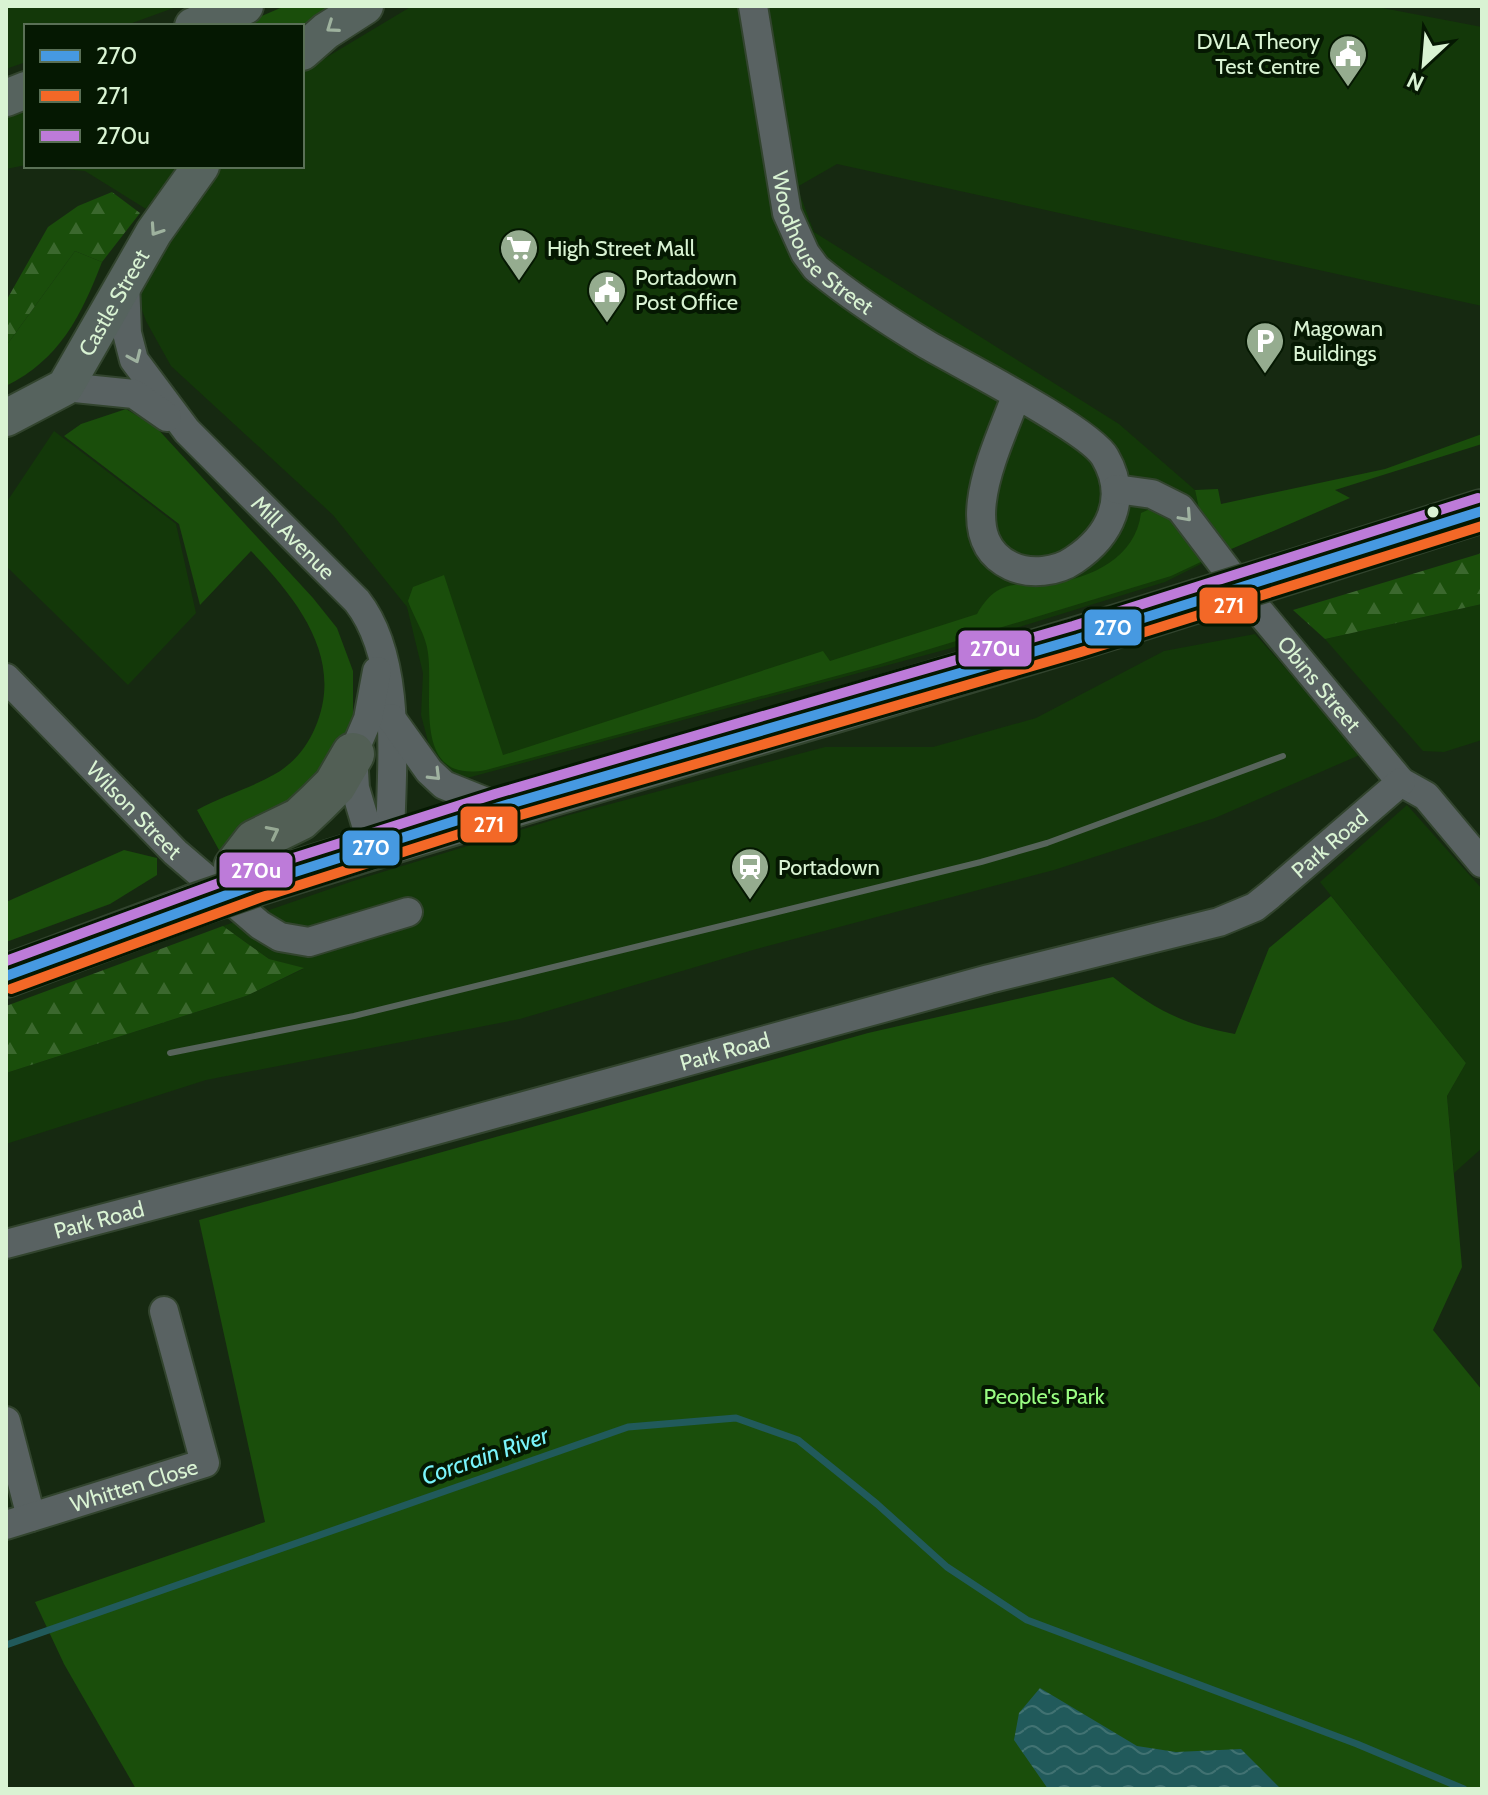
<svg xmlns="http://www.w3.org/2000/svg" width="1488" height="1795" font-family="Cabin,sans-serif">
<defs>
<pattern id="forest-firs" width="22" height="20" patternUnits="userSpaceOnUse" patternTransform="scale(2)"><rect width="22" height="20" fill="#1a4e0b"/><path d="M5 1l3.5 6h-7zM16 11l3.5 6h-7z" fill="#3b682e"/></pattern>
<pattern id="water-waves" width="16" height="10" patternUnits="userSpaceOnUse" patternTransform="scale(2)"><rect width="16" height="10" fill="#215a5b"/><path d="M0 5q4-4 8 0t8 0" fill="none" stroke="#417272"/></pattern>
</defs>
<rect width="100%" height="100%" fill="#162911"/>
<g fill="#133809">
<polygon points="6,6 179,6 124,26 26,26 26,62 6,69"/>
<polygon points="412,6 1372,6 1482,27 1482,306 837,164 797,187 814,232 1119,424 1195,490 1201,518 1229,550 1165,582 948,649 467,778 443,768 430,749 421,715 423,673 407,607 333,515 171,366 146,321 138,299 150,263 222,166 302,166 302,72"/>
<polygon points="26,100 26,165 6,169 6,108"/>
<polygon points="33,166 179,166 146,209 85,171"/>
<polygon points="54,431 176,524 196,613 128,685 6,566 6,503"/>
<polygon points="1482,604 1482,740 1444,752 1423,751 1325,639"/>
<polygon points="1255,634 1362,754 1215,818 1054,870 753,950 520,1019 206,1080 6,1144 6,1073 246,996 303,969 269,959 223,926 353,881 569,815 825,747 933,747 1036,718 1164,651"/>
<polygon points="1407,805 1482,889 1482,1148 1454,1173 1447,1096 1466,1063 1320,882"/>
</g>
<g fill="#1a4e0b">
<polygon points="285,6 343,6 302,35 302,26 253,26 252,20"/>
<path d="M75 251 102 262C81 316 60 359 6 386V346Z"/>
<path d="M126 409 155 426 313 598 337 628 353 671V719L344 753 249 838 219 850 197 810C222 796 251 788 275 774 293 764 307 747 315 728 345 659 298 600 251 551L200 605 179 524 64 436 81 424Z"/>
<polygon points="1482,434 1482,444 1335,490 1350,498 1229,550 1201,518 1195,490 1218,489 1221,504 1385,469"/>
<path d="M1150 509 1179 521 1205 560 1171 576 877 665 486 770C411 784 434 697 428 653 426 635 414 618 408 601L413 587 444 575 503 755 823 651 830 661 977 614C998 578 1016 586 1051 583 1091 579 1136 557 1141 513Z"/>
<polygon points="124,850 157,858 157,875 110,904 6,942 6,902"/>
<path d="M1331 896 1466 1063 1447 1096 1462 1267 1433 1330 1482 1390V1789H136L64 1664 35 1602 265 1522 199 1220 868 1033 1113 977C1154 1009 1184 1025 1235 1034L1269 948Z"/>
</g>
<g fill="url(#forest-firs)">
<polygon points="112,192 140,213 102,262 75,251 6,346 6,301 48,227 78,206"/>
<polygon points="1482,553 1482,604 1325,639 1293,610"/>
<polygon points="223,926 269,959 304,968 246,996 6,1073 6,1006"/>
</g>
<polygon fill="url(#water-waves)" points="1040,1688 1137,1746 1176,1752 1241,1749 1281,1789 1048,1789 1014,1740 1019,1713"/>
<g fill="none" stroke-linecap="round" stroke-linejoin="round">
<polyline stroke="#215a5b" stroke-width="7" points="6,1645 628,1427 736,1418 798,1440 877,1504 947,1567 1027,1620 1357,1744 1464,1789"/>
<g stroke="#32442e" stroke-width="32">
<g id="minor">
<path id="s1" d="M753 6 787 213 805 253 816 268C850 296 888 321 926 344 960 364 1090 430 1105 457 1129 498 1110 536 1074 560 1057 572 1030 575 1011 566 949 537 1000 442 1016 396"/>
<path id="s2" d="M125 282 127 333 134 360 187 431 357 601C404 661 391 769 390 842"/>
<polyline points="65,387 134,394 167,417"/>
<path id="s3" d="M1116 489 1152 494 1180 508 1249 599 1401 782 1426 796 1482 863"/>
<path id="s4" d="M6 678 175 852 260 925 280 937 309 942 408 912"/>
<polyline points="391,718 429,771 444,785 499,807"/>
<polyline points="373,848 355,788 353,754 368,719 377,671"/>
<path id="s5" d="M6 1244 363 1150 989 979 1219 922 1255 907 1270 895 1401 782"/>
<polyline points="6,1421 31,1517"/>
<path id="s6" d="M6 1525 205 1463 164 1311"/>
</g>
</g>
<g stroke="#32442e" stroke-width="40">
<g id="major">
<polyline points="193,26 245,6"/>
<polyline points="302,52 326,31 365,6"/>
<polyline points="6,98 26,90"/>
<path id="s7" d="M6 418 65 387 154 232 201 166"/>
</g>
</g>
<g stroke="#32442e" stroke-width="46">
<g id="highway">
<polyline points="1316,564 1482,511"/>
<polyline points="235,867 255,841 300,819 317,803 335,785 353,754"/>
<path d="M254 885C567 786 884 701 1197 601"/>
<polyline points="6,976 190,907"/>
</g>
</g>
<use href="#minor" stroke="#596262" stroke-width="28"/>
<use href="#major" stroke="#56635e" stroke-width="36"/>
<use href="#highway" stroke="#525f55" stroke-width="42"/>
<polyline stroke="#57645b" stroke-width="6" points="170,1053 354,1016 981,862 1047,843 1283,756"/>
<g stroke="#32442e" stroke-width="46" stroke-linecap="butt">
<g id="highway-bridge">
<polyline points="1197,601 1316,564"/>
<polyline points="190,907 254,885"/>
</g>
</g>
<use href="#highway-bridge" stroke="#525f55" stroke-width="42"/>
<g stroke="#051802" stroke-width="16">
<polyline id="bus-1" points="6,976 254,885 499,807 1077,639 1482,511"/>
</g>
<g stroke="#051802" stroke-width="16">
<polyline id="bus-2" points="11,989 259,898 503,820 1081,652 1482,526"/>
</g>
<g stroke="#051802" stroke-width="16">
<polyline id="bus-3" points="6,961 249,872 495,794 1073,626 1478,498"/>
</g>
<use href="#bus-1" stroke="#4699e1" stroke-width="10"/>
<use href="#bus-2" stroke="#f36827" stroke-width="10"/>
<use href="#bus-3" stroke="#bd7bd9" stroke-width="10"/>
</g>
<defs><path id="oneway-chevron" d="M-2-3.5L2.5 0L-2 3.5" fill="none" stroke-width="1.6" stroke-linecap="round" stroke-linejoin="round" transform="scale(2)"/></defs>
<g stroke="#9eb29e">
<use href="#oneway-chevron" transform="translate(332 27) rotate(145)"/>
<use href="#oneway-chevron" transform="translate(156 230) rotate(124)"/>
</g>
<g stroke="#9fb2a0">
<use href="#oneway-chevron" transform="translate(135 357) rotate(66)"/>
<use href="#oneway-chevron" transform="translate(1186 516) rotate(48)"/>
<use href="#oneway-chevron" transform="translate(435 775) rotate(45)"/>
</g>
<use stroke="#96a994" href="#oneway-chevron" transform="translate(273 832) rotate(-27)"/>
<defs>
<g id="civic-pin" transform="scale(2)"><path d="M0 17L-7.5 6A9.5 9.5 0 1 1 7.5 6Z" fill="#95ac8f" stroke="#051802"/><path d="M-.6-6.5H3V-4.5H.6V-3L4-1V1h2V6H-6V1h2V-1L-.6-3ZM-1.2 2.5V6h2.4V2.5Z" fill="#fff"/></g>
<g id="supermarket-pin" transform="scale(2)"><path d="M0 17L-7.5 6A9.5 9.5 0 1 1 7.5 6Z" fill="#95ac8f" stroke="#051802"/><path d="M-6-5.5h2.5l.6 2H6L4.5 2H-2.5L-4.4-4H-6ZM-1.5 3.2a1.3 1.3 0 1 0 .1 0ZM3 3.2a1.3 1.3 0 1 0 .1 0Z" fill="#fff"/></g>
<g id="parking-pin" transform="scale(2)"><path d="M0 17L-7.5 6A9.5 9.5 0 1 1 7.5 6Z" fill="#95ac8f" stroke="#051802"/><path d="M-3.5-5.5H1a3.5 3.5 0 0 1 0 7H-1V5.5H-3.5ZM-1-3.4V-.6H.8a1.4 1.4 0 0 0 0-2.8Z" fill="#fff"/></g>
<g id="station-pin" transform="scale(2)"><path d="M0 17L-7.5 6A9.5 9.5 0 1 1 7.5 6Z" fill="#95ac8f" stroke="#051802"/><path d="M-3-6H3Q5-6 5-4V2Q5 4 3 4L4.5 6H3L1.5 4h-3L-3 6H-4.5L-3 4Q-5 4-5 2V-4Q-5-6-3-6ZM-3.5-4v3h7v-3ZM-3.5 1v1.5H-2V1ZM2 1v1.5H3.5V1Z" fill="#fff"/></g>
</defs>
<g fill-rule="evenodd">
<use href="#civic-pin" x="1348" y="54"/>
<use href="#supermarket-pin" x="519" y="248"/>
<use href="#civic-pin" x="607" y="290"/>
<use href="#parking-pin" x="1265" y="341"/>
<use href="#station-pin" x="750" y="867"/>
</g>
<circle fill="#d9f3d3" stroke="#051802" stroke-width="3" cx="1433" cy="512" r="7"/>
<g text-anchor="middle" stroke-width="8" stroke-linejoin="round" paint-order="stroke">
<g font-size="22" fill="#d9f3d3" stroke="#051802" text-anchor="start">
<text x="1320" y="49" text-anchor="end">DVLA Theory<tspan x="1320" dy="25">Test Centre</tspan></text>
<text x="547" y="256">High Street Mall</text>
<text x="635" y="285">Portadown<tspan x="635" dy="25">Post Office</tspan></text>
<text x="1293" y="336">Magowan<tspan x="1293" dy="25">Buildings</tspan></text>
<text x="778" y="875">Portadown</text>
</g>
<g font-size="22" fill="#d9f3d3" stroke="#051802">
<text dy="8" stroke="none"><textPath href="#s1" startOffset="254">Woodhouse Street</textPath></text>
<text dy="8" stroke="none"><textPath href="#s7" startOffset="164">Castle Street</textPath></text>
<text dy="8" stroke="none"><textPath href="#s2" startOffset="318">Mill Avenue</textPath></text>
<text dy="8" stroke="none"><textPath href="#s3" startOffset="292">Obins Street</textPath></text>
<text dy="8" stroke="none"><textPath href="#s4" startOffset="184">Wilson Street</textPath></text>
<text dy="8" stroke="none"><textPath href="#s5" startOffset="1392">Park Road</textPath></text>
<text dy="8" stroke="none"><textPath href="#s5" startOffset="744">Park Road</textPath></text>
<text dy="8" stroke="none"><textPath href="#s5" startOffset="96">Park Road</textPath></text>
<text dy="8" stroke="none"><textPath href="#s6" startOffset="134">Whitten Close</textPath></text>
</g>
<g font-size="22" fill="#9afe83" stroke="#051802">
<text x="1044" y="1404">People's Park</text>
</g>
<g font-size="24" font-style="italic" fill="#79f4fb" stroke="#051802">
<text transform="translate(485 1456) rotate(-19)" y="8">Corcrain River</text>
</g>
</g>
<g stroke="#051802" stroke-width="3">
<rect x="1198" y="586" width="61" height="39" rx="8" fill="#f36827"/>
<rect x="1083" y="608" width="60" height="39" rx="8" fill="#4699e1"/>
<rect x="957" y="629" width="76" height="39" rx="8" fill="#bd7bd9"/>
<rect x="459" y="805" width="60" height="39" rx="8" fill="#f36827"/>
<rect x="341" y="829" width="60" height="38" rx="8" fill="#4699e1"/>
<rect x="218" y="851" width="76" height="38" rx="8" fill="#bd7bd9"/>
</g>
<g font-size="22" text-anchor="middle" font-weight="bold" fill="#fff">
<text x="1229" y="613">271</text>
<text x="1113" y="635">270</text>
<text x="995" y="656">270u</text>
<text x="489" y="832">271</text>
<text x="371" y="855">270</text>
<text x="256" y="878">270u</text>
</g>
<rect width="1488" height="1795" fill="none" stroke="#d9f3d3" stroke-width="16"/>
<rect x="24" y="24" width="280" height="144" fill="#051802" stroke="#5a7056" stroke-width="2"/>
<rect x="40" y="50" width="40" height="12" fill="#4699e1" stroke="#5a7056" stroke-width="2"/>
<text x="96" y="64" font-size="24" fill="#d9f3d3">270</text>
<rect x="40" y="90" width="40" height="12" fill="#f36827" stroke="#5a7056" stroke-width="2"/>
<text x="96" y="104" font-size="24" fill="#d9f3d3">271</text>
<rect x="40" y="130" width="40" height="12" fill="#bd7bd9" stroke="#5a7056" stroke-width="2"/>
<text x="96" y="144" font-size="24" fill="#d9f3d3">270u</text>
<g transform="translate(1424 64) rotate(206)" stroke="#051802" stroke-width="6" paint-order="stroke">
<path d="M0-6L14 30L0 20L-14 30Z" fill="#d9f3d3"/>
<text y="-12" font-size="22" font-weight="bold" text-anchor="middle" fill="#d9f3d3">N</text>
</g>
</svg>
